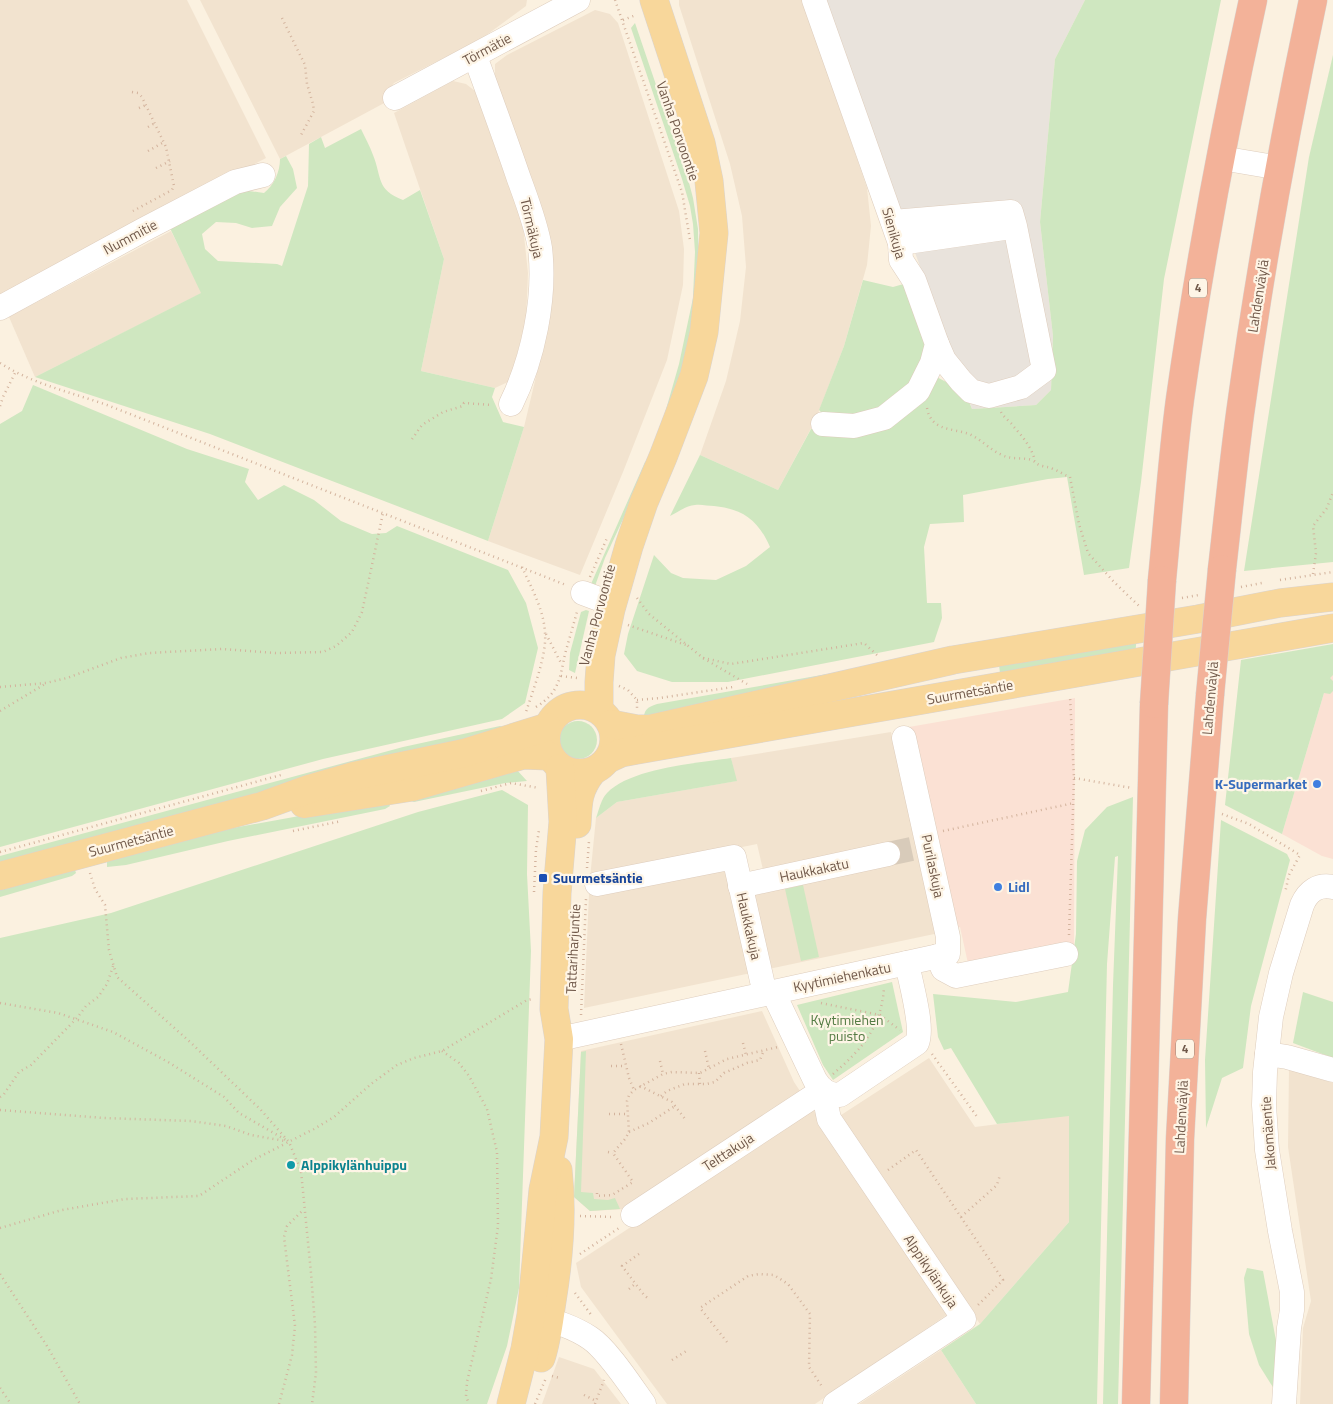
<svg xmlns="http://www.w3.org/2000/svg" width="1333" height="1404" font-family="'Titillium Web',sans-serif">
<rect width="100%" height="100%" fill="#fbf1e0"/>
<g fill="#f2e3cf">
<polygon points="0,0 187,0 266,158 0,297"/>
<polygon points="200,0 527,0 526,6 481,39 394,83 387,92 388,101 280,159"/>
<polygon points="679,0 802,0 867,188 871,226 867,265 844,346 815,421 778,490 700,455 726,381 740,321 746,267 742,216 730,164 679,5"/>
<polygon points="595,10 610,14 618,23 679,211 684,249 683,285 667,360 623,472 580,575 488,541 524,427 549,322 554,282 551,252 495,79 495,64 507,55"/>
<polygon points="453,81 466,84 475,91 523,226 528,273 526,320 510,381 495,388 421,371 444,259 394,113"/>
<polygon points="171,231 202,293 35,377 9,317"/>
<polygon points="891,732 939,933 764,970 747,894 764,874 757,844 590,878 596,818 617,802 736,781 731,758"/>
<polygon points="729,866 751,973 584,1008 589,894"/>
<polygon points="762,1011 794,1082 800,1091 626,1209 590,1211 574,1197 581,1051"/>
<polygon points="929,1058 975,1127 1069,1115 1069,1222 980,1324 838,1117"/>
<polygon points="1289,1069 1333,1083 1333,1404 1300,1404 1303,1328 1311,1301 1288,1147"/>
<polygon points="812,1108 948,1314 815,1404 667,1404 581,1287 576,1263"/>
<polygon points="941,1350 976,1404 859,1404"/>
<polygon points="559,1357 594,1369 621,1404 542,1404"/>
</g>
<g fill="#fbe1d4">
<polygon points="1333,644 1333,859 1322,856 1282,834 1324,693"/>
<polygon points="1075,698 1074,946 969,968 960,927 953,928 909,727"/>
</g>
<polygon fill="#e9e3dc" points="823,0 1085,0 1055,59 1040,222 1053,336 1051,390 1036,405 972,409"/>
<g fill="#cfe7c0">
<path d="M1085 0H1221L1164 279 1141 482 1129 568 1084 575 1067 477 1048 479 963 495 964 522 930 524 924 547 927 603H941L942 618 934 642 728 682H672L637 671 624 654 628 634 654 555 671 573 683 578 716 580 746 566 770 547C758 520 743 509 714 506 708 506 701 504 695 505 687 505 677 513 670 516L700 455 778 490 811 429 856 431 933 375 965 392 972 409 1036 405 1051 390 1053 336 1040 222 1055 59Z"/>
<polygon points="635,23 688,179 693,198 698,229 699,289 683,373 663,420 679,364 693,298 695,252 693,224 690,206 682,179 631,28"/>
<polygon points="1333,55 1333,562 1244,571 1309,157"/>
<path d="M361 129C365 138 370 146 373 155 382 177 376 190 403 200L420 190 444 259 421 371 495 388 492 397 503 422 524 427 488 541 210 434 35 377 201 293 168 224 235 189 264 193C274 185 280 172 280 159L286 156 293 169 297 188 280 207 272 226 252 228 236 223 216 222 202 234 205 249 218 261 277 264 282 266 308 186 309 144 321 137 325 148Z"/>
<polygon points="863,280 893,287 907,283 926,333 925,360 914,388 883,414 829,420 819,410 844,346"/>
<polygon points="33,385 187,449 249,469 245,482 258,500 284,485 314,500 341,521 372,534 386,533 397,526 508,570 526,603 538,648 525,703 502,719 323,759 0,847 0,424 22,411"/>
<polygon points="649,460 650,461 605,558 595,586 591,584 645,462"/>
<polygon points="586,610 589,611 575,673 569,670 570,653 581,612"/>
<polygon points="1137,634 1135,657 1001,681 999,665"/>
<polygon points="1333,644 1333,675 1330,678 1333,681 1333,691 1330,694 1324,693 1282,834 1225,805 1241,660"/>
<path d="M941 654 643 721C644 710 647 707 657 704Z"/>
<circle cx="578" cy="740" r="19"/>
<polygon points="500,726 507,729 0,867 0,856 403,747"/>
<path d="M731 758 737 781 617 802 596 818C599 810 601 799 607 793 631 768 697 763 731 758Z"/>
<polygon points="516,769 527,781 505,783 414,802 409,800"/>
<polygon points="502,790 528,805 527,874 531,951 519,1288 507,1346 487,1404 0,1404 0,938 111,913 418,812"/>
<polygon points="1133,797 1118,1404 1103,1404 1113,985 1118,856 1115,857 1107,964 1097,1404 976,1404 941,1350 980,1324 1069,1222 1069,1116 997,1124 951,1048 944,1050 938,1037 933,994 1016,1002 1068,992 1076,934 1077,861 1085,830 1107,807"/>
<polygon points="387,800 390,806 385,809 228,841 126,865 107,867 107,862 117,856 211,832"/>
<polygon points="1221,820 1287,854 1290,860 1251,1006 1243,1068 1222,1078 1206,1128 1205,1060"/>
<polygon points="75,870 76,873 72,876 0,897 0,887"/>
<polygon points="803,885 819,957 801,961 785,889"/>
<polygon points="892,982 903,1032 833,1080 823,1065 797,1005"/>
<polygon points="1303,992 1333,1002 1333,1058 1293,1043"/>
<polygon points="586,1051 581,1192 593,1193 594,1199 608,1200 615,1198 620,1209 590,1211 574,1197 581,1052"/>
<polygon points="1247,1268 1263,1271 1277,1346 1276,1392 1259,1365 1249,1334 1244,1278"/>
</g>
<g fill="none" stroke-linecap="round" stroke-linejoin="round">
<polyline stroke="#d8cbba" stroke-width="24" stroke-dasharray="24 12" stroke-linecap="butt" points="888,854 916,848"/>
<g stroke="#decdbd" stroke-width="25">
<g id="minor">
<polyline points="814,0 900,243 901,260 914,280 937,344 932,363 918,391 884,418 854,426 823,424"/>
<path d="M475 56C490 97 505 138 519 179 527 201 536 224 540 248 546 298 533 359 511 404"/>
<polyline points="395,98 578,0"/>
<polyline points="1221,158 1280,168"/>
<polyline points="893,222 1011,212 1015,226 1044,370 1021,387 989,396 971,391 961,381 944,360 937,344"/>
<polyline points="900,243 1004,228"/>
<polyline points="0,308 143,230 235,182 263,175"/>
<polyline points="583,593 599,599"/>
<polyline points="597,884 734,857 765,994"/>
<polyline points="740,886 888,854"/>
<polyline points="938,956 943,969 956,976 1066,954"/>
<path d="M773 992 815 1080C821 1090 828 1095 840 1095L917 1043C924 1027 910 981 907 963"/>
<polyline points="559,1039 948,954 948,937 904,738"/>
<polyline points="1267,1054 1287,1057 1333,1070"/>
<polyline points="823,1090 829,1119 964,1319 835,1404"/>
<polyline points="633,1215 823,1090"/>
<path d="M532 1315C553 1321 572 1326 590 1338 607 1349 631 1386 644 1404"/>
<path d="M1284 1404 1289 1328 1292 1310V1292L1280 1231 1267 1150 1264 1105 1265 1072 1271 1017 1281 973 1302 905C1308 891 1318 884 1333 887"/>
</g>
</g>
<g stroke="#dad4d0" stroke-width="29">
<g id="major">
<circle cx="580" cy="739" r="34"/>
<polyline points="599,710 599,682 601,655 611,609 629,546 644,502 663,457 694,376 704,332 714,233 709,181 701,143 654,0"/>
<polyline points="611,724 637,729 650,729 953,660 1198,619 1280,603 1333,597"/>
<polyline points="608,759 621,753 637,750 1333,628"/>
<polyline points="304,804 412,787 523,755 549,756"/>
<path d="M577 824C578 802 578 790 592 772"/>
<polyline points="0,876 262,806 309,789 354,776 464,753 547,727"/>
<path d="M541 1358C547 1340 549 1320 552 1301 559 1258 563 1214 558 1170"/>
<polyline points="511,1404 525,1349 531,1315 543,1190 554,1137 559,1039 554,1009 557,893 563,822 560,768"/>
</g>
</g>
<g stroke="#dad4d0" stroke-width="29">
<g id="highway">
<path d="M1222 569C1228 517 1233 466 1240 414 1259 275 1284 137 1313 0"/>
<path d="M1162 580C1168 519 1172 459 1180 399 1199 265 1224 132 1253 0"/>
<polyline points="1136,1404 1154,704"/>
<polyline points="1174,1404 1180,1139 1192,919 1210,695"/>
</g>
</g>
<g stroke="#d3b39d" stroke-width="2.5" stroke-dasharray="1 4" stroke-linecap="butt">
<polyline points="615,0 682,192 690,240"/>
<polyline points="282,18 305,65 307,84 313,104 314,111 301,135"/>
<polyline points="623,20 636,15"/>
<polyline points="132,92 138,93 142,97 166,147 174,186 172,190 133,211"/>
<polyline points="139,108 146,105"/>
<polyline points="148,127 155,123"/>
<polyline points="148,151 164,142"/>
<polyline points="156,168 170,161"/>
<path d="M0 363C33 384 70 392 107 405L566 585"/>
<polyline points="0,406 3,397 15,373"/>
<path d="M927 408C931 431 952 428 969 434 981 439 990 450 1002 455 1012 460 1022 457 1032 460 1036 462 1037 465 1042 466 1046 467 1049 467 1053 469 1059 471 1064 475 1070 477L1079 524 1088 553 1114 582 1139 606"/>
<path d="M1001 412C1005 419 1010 421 1014 427 1023 437 1032 448 1035 461"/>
<polyline points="412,439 422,425 443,412 463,406 464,403 492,405"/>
<path d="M522 567C531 587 544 610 545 633 547 655 533 690 526 712"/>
<polyline points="1313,574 1316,553 1313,526 1327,508 1333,492"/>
<polyline points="590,577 607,538"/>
<polyline points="1280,580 1333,572"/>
<polyline points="1241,587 1262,583"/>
<polyline points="637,598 649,614 703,658 747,684"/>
<polyline points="1182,598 1199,595"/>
<polyline points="628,625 689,646"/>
<polyline points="546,634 562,665"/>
<polyline points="703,658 731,664 864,643 877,655"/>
<polyline points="561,676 577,678"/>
<polyline points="619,686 628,690 637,700 637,709"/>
<polyline points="0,687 46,683 67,678 121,658 149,653 222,649 275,653 323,652 336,646 352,632 362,612 383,513"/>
<polyline points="637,700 660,698 733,687"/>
<path d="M536 707C559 693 560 678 565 654 569 640 573 626 577 612"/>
<polyline points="0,711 45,684"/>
<polyline points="1074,778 1132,788"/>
<polyline points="481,791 511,783 539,788"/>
<polyline points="1222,814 1249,824 1300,855 1289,875 1285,893"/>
<polyline points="293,831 342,821"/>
<polyline points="943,831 1074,803"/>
<polyline points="0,852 281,775"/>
<polyline points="587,868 589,841"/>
<polyline points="90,873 95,889 105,905 109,950 117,977 189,1041 260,1109 289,1142 301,1171 311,1273 315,1325 316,1373 312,1404"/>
<polyline points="534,892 536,849 539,830"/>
<polyline points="1069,935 1074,778 1070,696"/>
<polyline points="0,1003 58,1013 113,1032 168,1062 224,1097 239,1113 286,1140"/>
<polyline points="821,1003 880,1015 900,1030"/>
<polyline points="581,1015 586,899"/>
<polyline points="743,1043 746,1055"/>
<polyline points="621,1044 629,1078 634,1090"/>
<polyline points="442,1051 459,1063 469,1076 487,1109 497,1152 498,1226 491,1279 467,1382 466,1396 469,1404"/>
<polyline points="705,1051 709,1069"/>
<polyline points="932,1054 978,1118"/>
<polyline points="660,1061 663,1074"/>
<polyline points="611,1066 626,1066"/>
<polyline points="699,1073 700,1084"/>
<path d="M833 1074C862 1049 881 1028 884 988"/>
<polyline points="640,1086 672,1102 685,1119"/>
<polyline points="661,1096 667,1091 685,1084 707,1084 715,1082 724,1073 747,1063 760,1060 764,1050"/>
<polyline points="0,1097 4,1094 19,1072 31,1065 77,1018 86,1006 98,997 107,984 113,966"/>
<polyline points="0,1110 104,1118 191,1121 226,1126 251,1135 285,1141"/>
<polyline points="609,1114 628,1114"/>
<polyline points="629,1132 649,1123 675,1106"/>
<polyline points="608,1152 613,1153"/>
<polyline points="888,1170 916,1150 1003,1280 977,1306"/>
<polyline points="597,1193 597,1196 612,1195 633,1182 613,1153 625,1139 629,1132 627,1101 629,1095 634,1090 663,1074 672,1072 700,1073 727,1059 778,1047"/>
<polyline points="580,1216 614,1217"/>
<polyline points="961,1217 997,1185 1000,1175"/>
<polyline points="0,1228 62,1210 125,1199 199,1196 253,1160 314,1129 334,1117 371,1084 397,1065 414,1058 442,1051 527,1000 533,999"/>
<polyline points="580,1254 619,1228"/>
<polyline points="639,1254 622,1266 644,1295 650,1300"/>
<polyline points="0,1274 47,1346 80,1404"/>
<polyline points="629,1289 635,1284"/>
<polyline points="575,1293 592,1316"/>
<polyline points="727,1342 700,1308 748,1276 759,1274 774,1275 788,1284 810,1314 809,1367 823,1388"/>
<polyline points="672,1360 688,1350"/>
<polyline points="552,1376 560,1378"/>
<polyline points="0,1388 11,1404"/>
<polyline points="584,1395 596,1401"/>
<polyline points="279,1404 292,1355 295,1326 284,1237 287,1226 303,1210"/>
<polyline points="535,1404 546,1378"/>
<polyline points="595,1404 604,1380"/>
</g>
<use href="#minor" stroke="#fff" stroke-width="24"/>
<use href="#major" stroke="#f8d79b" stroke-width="28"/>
<use href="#highway" stroke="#f3b299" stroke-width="28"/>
<g stroke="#dad4d0" stroke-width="29" stroke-linecap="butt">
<g id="highway-bridge">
<polyline points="1210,695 1222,569"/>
<polyline points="1154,704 1162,580"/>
</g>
</g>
<use href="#highway-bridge" stroke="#f3b299" stroke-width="28"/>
</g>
<g fill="#3f7fe0" stroke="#fef5e6" stroke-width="2">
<circle cx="1317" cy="784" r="5"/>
<circle cx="998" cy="887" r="5"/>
</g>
<rect fill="#1a4fb4" stroke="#fef5e6" stroke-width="2" x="538" y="873" width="10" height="10" rx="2.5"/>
<circle fill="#0f9aa8" stroke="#fef5e6" stroke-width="2" cx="291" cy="1165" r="5"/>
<g text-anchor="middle" stroke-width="4.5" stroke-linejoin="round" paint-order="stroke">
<g fill="#fef5e6" stroke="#9b8778" stroke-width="1">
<rect x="1189" y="278.5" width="18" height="19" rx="4"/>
<rect x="1176" y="1039.5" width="18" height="19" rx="4"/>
</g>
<g font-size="12" font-weight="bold" fill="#705849">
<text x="1198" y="292">4</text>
<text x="1185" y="1053">4</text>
</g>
<g font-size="14" fill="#705849" stroke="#fef5e6">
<text transform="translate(487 49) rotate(-28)" y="5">Törmätie</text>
<text transform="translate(678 131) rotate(71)" y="5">Vanha Porvoontie</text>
<text transform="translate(532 228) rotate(77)" y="5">Törmäkuja</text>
<text transform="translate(894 233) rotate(74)" y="5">Sienikuja</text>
<text transform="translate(130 237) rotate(-28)" y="5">Nummitie</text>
<text transform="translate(1258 296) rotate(-81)" y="5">Lahdenväylä</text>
<text transform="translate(597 615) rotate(-75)" y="5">Vanha Porvoontie</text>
<text transform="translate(970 692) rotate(-10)" y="5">Suurmetsäntie</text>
<text transform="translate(1210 698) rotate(-85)" y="5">Lahdenväylä</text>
<text transform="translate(131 841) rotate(-15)" y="5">Suurmetsäntie</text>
<text transform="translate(933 866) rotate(78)" y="5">Purilaskuja</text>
<text transform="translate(814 870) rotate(-12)" y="5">Haukkakatu</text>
<text transform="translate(749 926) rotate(77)" y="5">Haukkakuja</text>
<text transform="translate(573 949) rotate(-87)" y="5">Tattariharjuntie</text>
<text transform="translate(842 977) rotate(-12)" y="5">Kyytimiehenkatu</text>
<text transform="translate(1181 1117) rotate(-87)" y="5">Lahdenväylä</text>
<text transform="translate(1268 1133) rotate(-94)" y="5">Jakomäentie</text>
<text transform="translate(728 1152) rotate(-33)" y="5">Telttakuja</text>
<text transform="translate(931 1271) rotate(56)" y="5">Alppikylänkuja</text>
</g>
<g font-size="14" font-weight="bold" fill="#366cbe" stroke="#fef5e6" text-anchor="end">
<text x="1307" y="789">K-Supermarket</text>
<text x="1008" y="892" text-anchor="start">Lidl</text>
</g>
<g font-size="14" font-weight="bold" fill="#164399" stroke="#fef5e6" text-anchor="start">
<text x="553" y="883">Suurmetsäntie</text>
</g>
<g font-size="14" fill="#547b44" stroke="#fef5e6">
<text x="847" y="1025">Kyytimiehen<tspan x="847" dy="16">puisto</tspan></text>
</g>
<g font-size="14" font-weight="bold" fill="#0d838f" stroke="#fef5e6" text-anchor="start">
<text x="301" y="1170">Alppikylänhuippu</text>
</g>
</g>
</svg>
